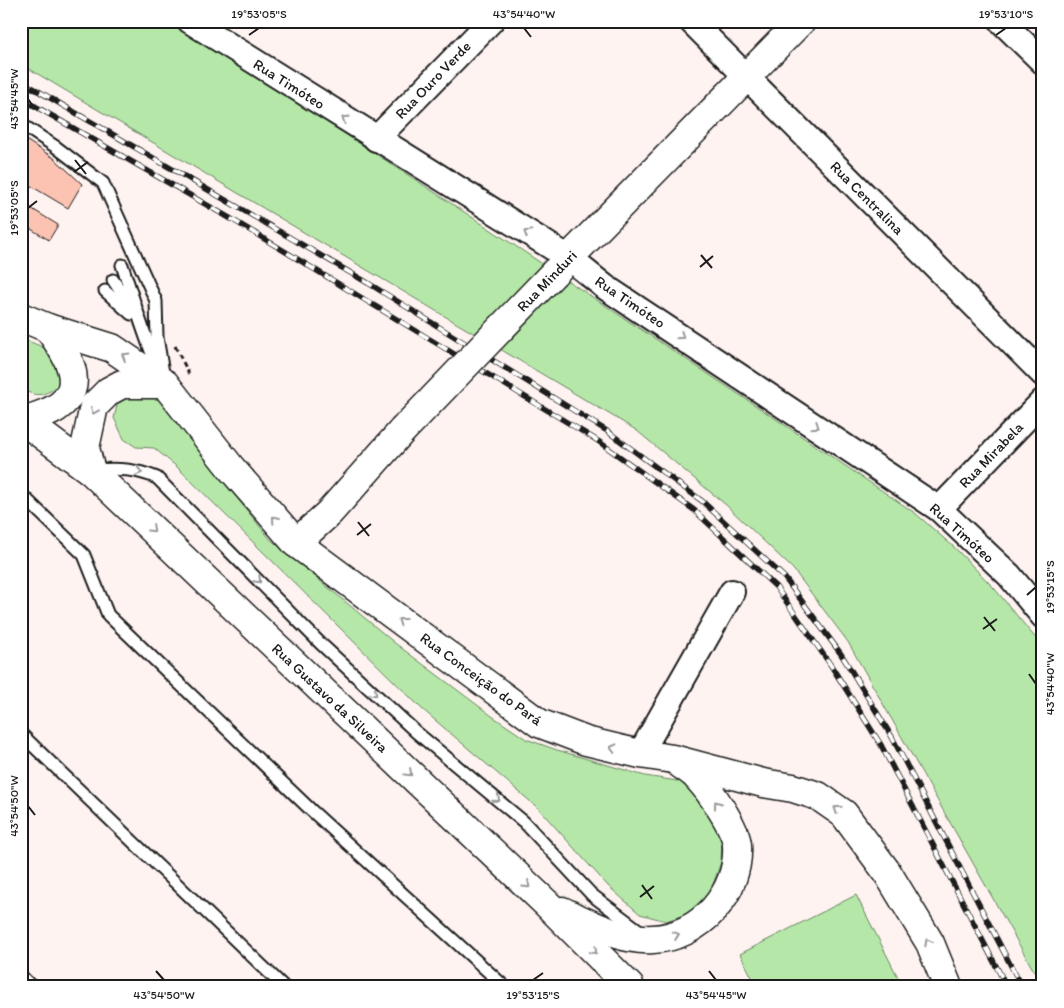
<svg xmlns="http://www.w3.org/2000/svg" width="1064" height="1008" font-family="Itim,sans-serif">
<rect width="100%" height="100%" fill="#fef3f0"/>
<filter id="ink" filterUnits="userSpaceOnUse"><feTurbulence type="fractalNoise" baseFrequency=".02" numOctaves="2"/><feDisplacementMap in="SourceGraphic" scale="10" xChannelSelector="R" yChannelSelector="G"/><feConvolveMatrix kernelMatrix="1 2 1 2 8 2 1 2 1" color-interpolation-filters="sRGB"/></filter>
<g filter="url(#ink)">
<g fill="#b5e8a8" stroke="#688262">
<polygon points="21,21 171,21 419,182 770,415 915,513 956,549 994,588 1043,647 1043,987 848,642 793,569 726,505 636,430 21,64"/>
<path d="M21 338C51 351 58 349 60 384 45 396 38 398 21 389Z"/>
<polygon points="147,386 168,404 221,478 270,539 396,644 492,716 526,739 557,750 645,776 684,782 710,807 722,837 721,862 710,893 687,914 666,921 640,914 608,886 538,808 422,709 177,467 154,448 136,447 124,439 114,418 118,401"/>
<polygon points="856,895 903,987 757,987 740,954"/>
</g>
<g fill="#fcc3b3" stroke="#1c1c1c">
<polygon points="21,137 54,158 82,184 68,208 21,180"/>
<polygon points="21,202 58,225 49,240 21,223"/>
</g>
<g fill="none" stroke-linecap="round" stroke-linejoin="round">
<g stroke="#1c1c1c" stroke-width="15">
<g id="service">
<polyline points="21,124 56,147 103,183 156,301 157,337 164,379"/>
<path d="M122 265C134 300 144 337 159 371"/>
<polyline points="113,280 133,310"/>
<polyline points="105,291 131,314"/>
<path d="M95 470C118 468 136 469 157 478L320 643 416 732 524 822 592 895 640 931"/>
<polyline points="21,494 84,555 108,615 311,810 505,987"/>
<polyline points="21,734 284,987"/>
<polyline points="21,976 32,987"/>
</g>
</g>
<g stroke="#1c1c1c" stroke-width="28">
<g id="minor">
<polyline points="190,21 569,258 605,287 939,509 1009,575 1043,616"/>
<polyline points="691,21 1043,374"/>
<polyline points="1001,21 1043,62"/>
<polyline points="376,139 491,21"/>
<polyline points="939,509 1043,401"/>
<polyline points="640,754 732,592"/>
</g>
</g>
<g stroke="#1c1c1c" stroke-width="31">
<g id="tertiary">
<polyline points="554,273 801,21"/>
<polyline points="296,543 329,513 402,431"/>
</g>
</g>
<g stroke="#1c1c1c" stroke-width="31">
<g id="secondary">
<polyline points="21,317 48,328 112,348 165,384 231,468 296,543 539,723 586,741 640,754 673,759 763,783 793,788 818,796 844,814 887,872 930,943 948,987"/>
<polyline points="21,419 91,471 547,904 630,987"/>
<path d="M24 421C34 417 47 414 56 408 90 386 65 351 48 328"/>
<polyline points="91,471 85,448 94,406 109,391 122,384 165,384"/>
<path d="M562 911C590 924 621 941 653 939 700 937 740 893 737 845 736 828 709 789 697 777 692 771 684 767 679 763"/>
</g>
</g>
<polyline stroke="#1c1c1c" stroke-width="3" stroke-dasharray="5 4" stroke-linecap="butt" points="175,346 189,374"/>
<use href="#service" stroke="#fff" stroke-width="11"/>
<use href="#minor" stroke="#fff" stroke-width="24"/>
<use href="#tertiary" stroke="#fff" stroke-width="28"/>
<use href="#secondary" stroke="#fff" stroke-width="28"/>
<g stroke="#1c1c1c" stroke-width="5.5">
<g id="rail">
<polyline points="21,81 368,283 607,431 702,501 784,577 841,654 892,737 1022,987"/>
<polyline points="21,98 233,220 598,441 694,510 776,587 830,664 881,745 1007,987"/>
</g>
</g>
<use href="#rail" stroke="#fff" stroke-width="4" stroke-dasharray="11" stroke-linecap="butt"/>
<g stroke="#1c1c1c" stroke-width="31" stroke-linecap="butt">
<polyline id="tertiary-bridge" points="402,431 554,273"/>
</g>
<use href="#tertiary-bridge" stroke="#fff" stroke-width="28"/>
</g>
<defs><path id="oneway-chevron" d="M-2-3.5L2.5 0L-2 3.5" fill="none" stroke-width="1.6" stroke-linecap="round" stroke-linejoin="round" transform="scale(1.25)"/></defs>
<g stroke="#999">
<use href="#oneway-chevron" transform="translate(345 119) rotate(-148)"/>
<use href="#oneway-chevron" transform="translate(527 233) rotate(-148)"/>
<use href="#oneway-chevron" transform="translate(681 336) rotate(34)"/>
<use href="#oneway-chevron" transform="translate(125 356) rotate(-149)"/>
<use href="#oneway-chevron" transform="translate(94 411) rotate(113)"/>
<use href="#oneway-chevron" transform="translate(816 426) rotate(34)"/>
<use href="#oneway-chevron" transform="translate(139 472) rotate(15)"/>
<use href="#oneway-chevron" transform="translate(275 519) rotate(-131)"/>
<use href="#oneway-chevron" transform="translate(152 529) rotate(43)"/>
<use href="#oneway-chevron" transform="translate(258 580) rotate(45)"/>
<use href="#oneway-chevron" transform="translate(401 621) rotate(-143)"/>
<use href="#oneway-chevron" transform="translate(374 693) rotate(43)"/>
<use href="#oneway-chevron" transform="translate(613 748) rotate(-166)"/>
<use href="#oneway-chevron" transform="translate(409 773) rotate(43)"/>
<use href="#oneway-chevron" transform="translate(497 799) rotate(40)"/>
<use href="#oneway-chevron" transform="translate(717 804) rotate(-126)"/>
<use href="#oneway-chevron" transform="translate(837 809) rotate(-146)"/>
<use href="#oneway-chevron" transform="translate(527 885) rotate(43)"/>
<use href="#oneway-chevron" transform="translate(676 935) rotate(-21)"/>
<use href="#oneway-chevron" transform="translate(928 942) rotate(-118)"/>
<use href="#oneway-chevron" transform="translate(594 951) rotate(45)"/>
</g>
</g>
<path fill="none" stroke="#1c1c1c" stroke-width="2" d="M524 28 531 37M249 35 259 28M996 35 1006 28M28 99 35 109M75 160 86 174M74 172 88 162M28 208 37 201M701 255 712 268M700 267 713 256M358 522 369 536M357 535 371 524M1027 595 1036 587M984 617 995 631M983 629 997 619M1029 674 1036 684M28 806 35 815M642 885 652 899M640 897 654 886M156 971 164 980M709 971 716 980M533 980 543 973"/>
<g text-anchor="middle" stroke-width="4.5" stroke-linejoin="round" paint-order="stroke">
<g font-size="15" fill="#1c1c1c" stroke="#fff">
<text transform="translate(433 80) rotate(-46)" y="5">Rua Ouro Verde</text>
<text transform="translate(289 84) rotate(32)" y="5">Rua Timóteo</text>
<text transform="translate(867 198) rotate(45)" y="5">Rua Centralina</text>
<text transform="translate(547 281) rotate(-46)" y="5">Rua Minduri</text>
<text transform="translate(630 302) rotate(34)" y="5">Rua Timóteo</text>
<text transform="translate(991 455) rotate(-46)" y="5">Rua Mirabela</text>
<text transform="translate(962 533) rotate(42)" y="5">Rua Timóteo</text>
<text transform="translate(481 679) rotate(36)" y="5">Rua Conceição do Pará</text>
<text transform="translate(330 698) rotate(43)" y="5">Rua Gustavo da Silveira</text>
</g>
</g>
<rect width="1064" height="1008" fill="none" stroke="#fff" stroke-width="55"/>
<rect x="28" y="28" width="1008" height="952" fill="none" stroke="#1c1c1c" stroke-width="2"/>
<g font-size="12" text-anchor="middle" fill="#1c1c1c">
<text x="259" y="18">19°53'05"S</text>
<text x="524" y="18">43°54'40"W</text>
<text x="1006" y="18">19°53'10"S</text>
<text transform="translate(14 99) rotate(-90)" y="4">43°54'45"W</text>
<text transform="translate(14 208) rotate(-90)" y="4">19°53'05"S</text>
<text transform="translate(1050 587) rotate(-90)" y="4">19°53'15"S</text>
<text transform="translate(1050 684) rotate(-90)" y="4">43°54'40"W</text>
<text transform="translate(14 806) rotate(-90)" y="4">43°54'50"W</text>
<text x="164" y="999">43°54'50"W</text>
<text x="533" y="999">19°53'15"S</text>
<text x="716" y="999">43°54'45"W</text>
</g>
</svg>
